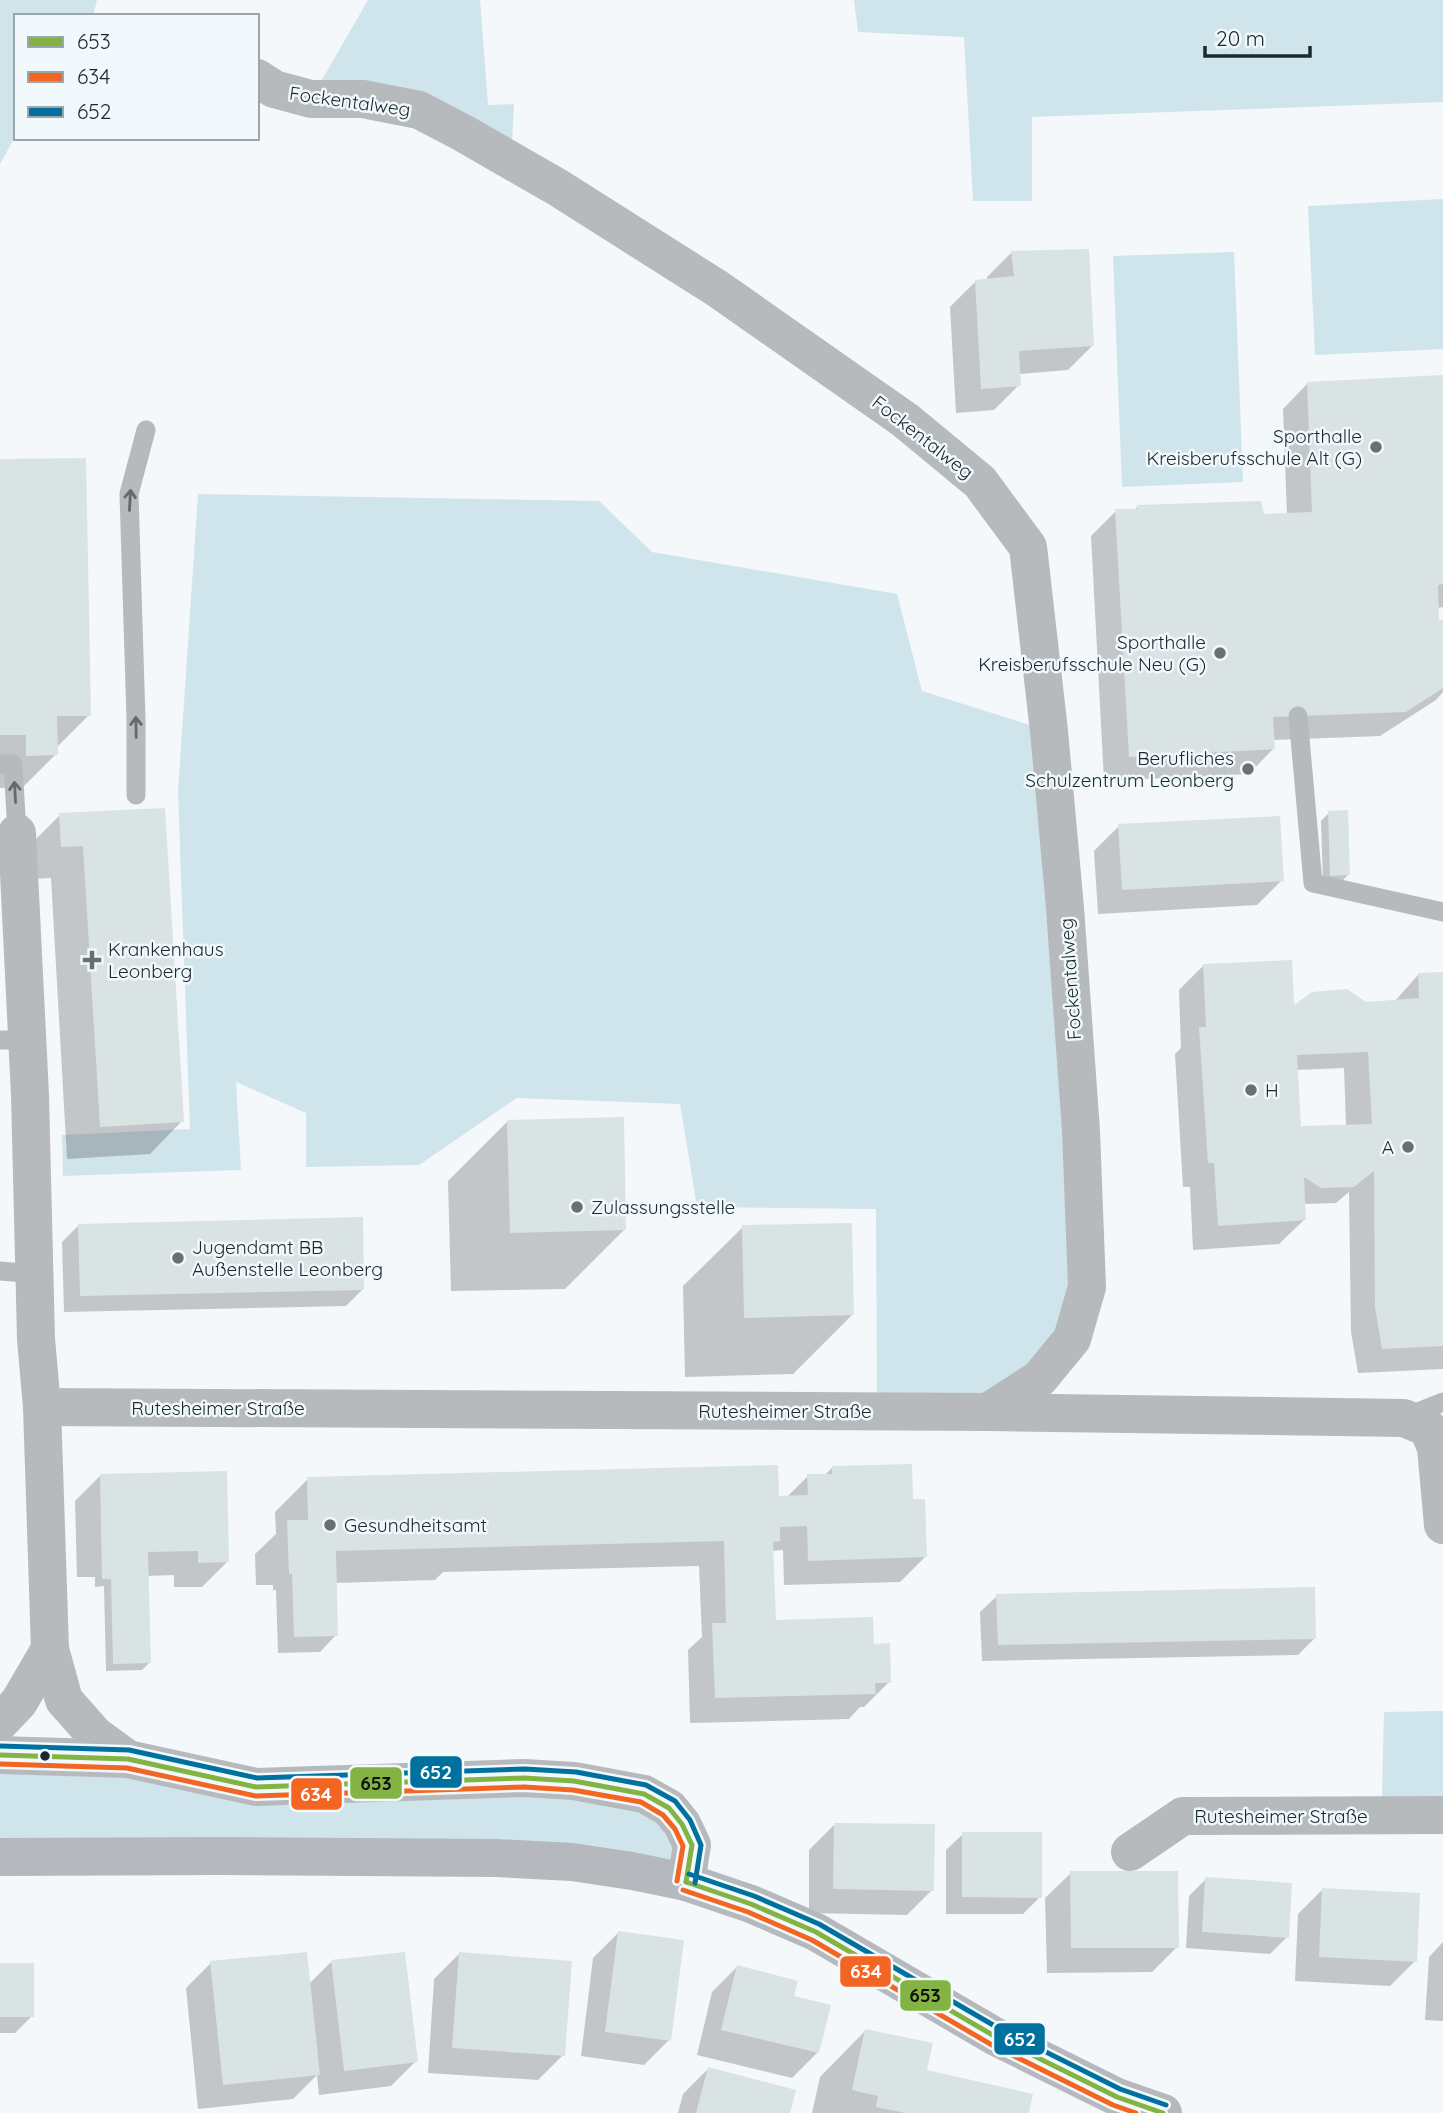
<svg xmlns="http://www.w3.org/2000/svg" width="1443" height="2113" font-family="Quicksand,sans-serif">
<rect width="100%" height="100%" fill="#f4f8fa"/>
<g fill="#d0e4ec">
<polygon points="0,0 97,0 93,16 16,16 16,135 0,164"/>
<polygon points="368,0 480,0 488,105 514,104 511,160 463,133 311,99"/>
<polygon points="854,0 1443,0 1443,102 1032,117 1032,201 973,201 964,37 858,32"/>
<polygon points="1443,199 1443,349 1315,355 1308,206"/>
<polygon points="1234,252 1243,482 1122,487 1113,256"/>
<polygon points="198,494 599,501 652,552 897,594 922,691 1049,731 1072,1339 988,1412 877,1411 876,1209 697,1207 680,1104 517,1098 419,1165 306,1167 306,1113 236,1082 241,1170 63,1176 62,1135 190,1129 178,792"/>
<polygon points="1443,1711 1443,1799 1382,1797 1384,1712"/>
<polygon points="0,1755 256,1787 524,1778 669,1808 686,1882 0,1857"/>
</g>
<g fill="#0003" fill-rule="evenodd">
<polygon points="1012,252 1093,345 1068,370 1019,374 1019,385 994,410 956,413 950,307 975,282 987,281 987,277"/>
<polygon points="1443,376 1443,607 1437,608 1437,622 1443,622 1443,692 1436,700 1380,736 1273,740 1274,748 1249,774 1104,781 1091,536 1116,511 1133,511 1137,507 1263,515 1287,515 1283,409 1308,383"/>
<polygon points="0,461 89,715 56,748 56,754 23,787 0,788"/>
<polygon points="164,809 182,1121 150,1154 67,1159 51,878 29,879 27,848 60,815"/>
<polygon points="1329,813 1349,874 1341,882 1323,883 1321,821"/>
<polygon points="1119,826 1282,880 1257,905 1098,914 1094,851"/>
<path d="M1204 965 1293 1010 1394 1002 1418 975 1443 973V1369L1358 1373 1351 1332 1349 1192 1336 1203 1304 1204 1305 1219 1279 1244 1193 1250 1190 1187H1183L1175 1054 1181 1048 1179 990ZM1344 1068 1346 1126 1300 1130 1296 1070Z"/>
<polygon points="508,1121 624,1230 565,1289 451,1291 448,1181"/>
<polygon points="79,1225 363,1289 346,1306 64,1312 62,1242"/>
<polygon points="743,1227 852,1315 793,1374 685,1377 683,1286"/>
<polygon points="832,1468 911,1501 925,1557 900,1582 784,1585 783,1550 772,1551 774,1622 872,1645 889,1682 864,1707 860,1707 849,1719 690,1723 688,1650 702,1637 699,1566 443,1572 435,1580 335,1583 336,1635 320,1652 278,1653 276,1590 273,1590 273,1585 256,1585 255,1554 276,1534 275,1512 308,1479 777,1498 786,1498 808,1476 825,1475"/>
<polygon points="100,1476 227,1562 202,1587 174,1587 174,1575 147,1576 150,1662 142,1670 106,1671 104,1586 95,1587 95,1577 77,1577 75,1501"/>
<polygon points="997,1596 1314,1639 1298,1655 982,1661 980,1612"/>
<polygon points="834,1825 932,1890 907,1915 809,1913 809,1850"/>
<polygon points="963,1834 1040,1897 1023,1914 946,1914 946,1850"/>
<polygon points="1071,1873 1177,1947 1152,1972 1047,1973 1045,1898"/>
<polygon points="1206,1879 1287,1937 1270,1954 1186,1948 1189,1896"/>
<polygon points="1323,1889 1415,1961 1390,1986 1295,1981 1298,1914"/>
<polygon points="619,1932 669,2040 644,2065 581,2056 593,1958"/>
<polygon points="1443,1942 1443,2021 1425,2020 1429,1957"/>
<polygon points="459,1954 563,2055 538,2080 428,2073 434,1979"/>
<polygon points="331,1962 416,2061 391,2086 319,2095 317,2075 293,2099 198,2109 186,1988 211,1963 309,1984"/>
<polygon points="0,1965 32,2016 15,2033 0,2033"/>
<polygon points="737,1967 792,1997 829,2006 817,2053 792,2078 697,2055 712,1992"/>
<polygon points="865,2031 925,2071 1027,2113 812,2113 820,2077"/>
<polygon points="708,2069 788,2113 678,2113 683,2094"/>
</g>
<g fill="#d9e3e3" fill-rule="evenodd">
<polygon points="1089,249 1094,346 1019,351 1021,386 981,389 975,280 1014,276 1011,251"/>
<polygon points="1443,375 1443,584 1438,585 1439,620 1443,620 1443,688 1406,712 1273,717 1275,749 1129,757 1115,509 1137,509 1137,505 1261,501 1264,514 1312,512 1307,382"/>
<polygon points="86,458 91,716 57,716 58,755 26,756 26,735 0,735 0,459"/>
<polygon points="165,808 184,1122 100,1127 83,846 61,847 59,813"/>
<polygon points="1348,810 1350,875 1330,876 1328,811"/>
<polygon points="1280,816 1284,881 1122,890 1118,824"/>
<path d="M1292 960 1294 1005 1312 992 1347 989 1366 1002 1419 998 1418 973 1443 972V1346L1382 1349 1375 1307 1374 1171 1354 1187 1321 1188 1304 1177 1306 1220 1218 1226 1214 1163H1208L1199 1027H1206L1203 964ZM1368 1052 1372 1124 1301 1126 1297 1055Z"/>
<polygon points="624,1117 626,1230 510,1233 507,1120"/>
<polygon points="363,1217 364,1290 80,1296 78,1224"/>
<polygon points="852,1223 854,1315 744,1318 742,1225"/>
<polygon points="912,1464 913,1499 925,1499 927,1557 808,1561 807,1526 780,1527 780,1541 773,1542 776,1620 873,1617 874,1644 890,1643 891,1683 875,1683 876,1694 715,1698 712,1623 726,1623 724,1541 336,1551 338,1636 294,1637 292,1574 289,1574 287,1520 308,1520 307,1477 778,1465 779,1496 808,1495 807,1474 832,1474 832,1466"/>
<polygon points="227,1471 229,1562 198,1563 198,1551 148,1552 151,1663 113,1664 111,1579 102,1579 100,1474"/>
<polygon points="1315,1587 1316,1639 998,1645 996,1594"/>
<polygon points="834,1823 935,1824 934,1891 833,1889"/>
<polygon points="962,1832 1042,1832 1042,1898 962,1897"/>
<polygon points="1070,1871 1178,1871 1179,1948 1071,1948"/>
<polygon points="1205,1877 1292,1883 1289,1938 1202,1932"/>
<polygon points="1322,1888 1420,1893 1417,1962 1319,1957"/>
<polygon points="618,1931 684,1940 671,2041 605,2032"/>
<polygon points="307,1952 320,2075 223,2085 210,1961"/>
<polygon points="405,1952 418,2062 344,2071 331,1960"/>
<polygon points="459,1952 572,1961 565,2056 452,2048"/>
<rect x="0" y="1963" width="34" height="54"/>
<polygon points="737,1965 798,1981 794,1996 831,2005 819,2053 721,2030"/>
<polygon points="865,2029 933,2043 927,2070 1033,2094 1029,2113 905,2113 876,2107 878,2096 852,2090"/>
<polygon points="708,2067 796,2090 790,2113 696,2113"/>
</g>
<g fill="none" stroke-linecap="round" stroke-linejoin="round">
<g stroke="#b7babd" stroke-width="19">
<polyline points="1298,716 1313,883 1443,912"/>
<polyline points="0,764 13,764 17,833"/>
<polyline points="136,795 136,719 129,494 146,430"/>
<polyline points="0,1040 27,1040"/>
<polyline points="0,1271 36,1274"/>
<polyline points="1405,1417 1443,1402"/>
</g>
<g stroke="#b7babd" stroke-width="38">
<polyline points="257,78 274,89 311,99 363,99 419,110 463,133 557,187 718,289 905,420 980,482 1028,547 1049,731 1065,908 1081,1131 1087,1287 1072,1339 1039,1379 988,1412"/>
<polyline points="17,833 30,1095 36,1339 42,1407 50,1649 64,1700 95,1735 128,1759"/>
<polyline points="42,1407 988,1412 1404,1418 1428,1428 1436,1448 1443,1525"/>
<polyline points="0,1722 19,1702 50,1649"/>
<polyline points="0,1755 128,1759 256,1787 524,1778 574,1781 644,1794 669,1808 682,1824 692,1845 686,1882"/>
<polyline points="1130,1852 1183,1816 1443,1815"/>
</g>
<polyline stroke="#b5b9bd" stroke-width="38" points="0,1857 220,1856 496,1858 572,1862 632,1871 686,1882 751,1904 816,1932 996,2037 1117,2097 1163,2113"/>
<g stroke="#f2f9fc" stroke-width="10">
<g id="bus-1">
<polyline points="0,1755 128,1759 256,1787 524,1778 574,1781 644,1794 669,1808 682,1824 692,1845 686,1882"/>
<polyline points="686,1882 751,1904 816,1932 996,2037 1117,2097 1163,2113"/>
</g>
</g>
<g stroke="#f2f9fc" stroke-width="10">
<g id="bus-2">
<polyline points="0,1764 127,1768 256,1796 524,1787 573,1790 641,1802 663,1815 675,1829 683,1846 677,1881"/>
<polyline points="683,1890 748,1912 812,1940 992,2045 1113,2105 1136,2113"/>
</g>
</g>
<g stroke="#f2f9fc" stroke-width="10">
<g id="bus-3">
<polyline points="0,1746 129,1750 257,1778 525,1769 576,1772 646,1785 675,1801 690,1820 701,1845 695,1883"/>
<polyline points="689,1874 754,1896 819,1924 1000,2029 1120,2089 1166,2105"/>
</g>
</g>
<use href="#bus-1" stroke="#83b342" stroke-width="5"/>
<use href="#bus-2" stroke="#f26522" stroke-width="5"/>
<use href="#bus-3" stroke="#00719f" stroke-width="5"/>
</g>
<defs><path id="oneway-shaft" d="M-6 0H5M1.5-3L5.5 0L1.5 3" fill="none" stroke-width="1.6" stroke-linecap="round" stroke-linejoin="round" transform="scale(1.75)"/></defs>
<g stroke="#616a6e">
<use href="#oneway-shaft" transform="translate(130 500) rotate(-87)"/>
<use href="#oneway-shaft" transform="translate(136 727) rotate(-91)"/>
<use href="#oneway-shaft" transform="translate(15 792) rotate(-93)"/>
</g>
<g fill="#677175" stroke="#f2f9fc" stroke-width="2.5">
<circle cx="1376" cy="447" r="7"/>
<circle cx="1220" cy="653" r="7"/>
<circle cx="1248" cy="769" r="7"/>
<path d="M88.5 949.5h7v7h7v7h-7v7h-7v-7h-7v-7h7z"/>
<circle cx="1251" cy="1090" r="7"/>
<circle cx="1408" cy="1147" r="7"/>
<circle cx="577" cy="1207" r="7"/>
<circle cx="178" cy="1258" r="7"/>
<circle cx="330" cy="1525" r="7"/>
</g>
<circle fill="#1b282e" stroke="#f2f9fc" stroke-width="2.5" cx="45" cy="1756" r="6"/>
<g text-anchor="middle" stroke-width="5" stroke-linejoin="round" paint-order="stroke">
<g font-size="19" fill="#1b282e" stroke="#f2f9fc">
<text transform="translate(350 101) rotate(8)" y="7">Fockentalweg</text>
<text transform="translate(923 437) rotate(38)" y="7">Fockentalweg</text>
<text transform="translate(1070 979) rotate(-94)" y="7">Fockentalweg</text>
<text x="218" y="1415">Rutesheimer Straße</text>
<text x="785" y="1418">Rutesheimer Straße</text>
<text x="1281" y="1823">Rutesheimer Straße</text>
</g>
<g font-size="19" fill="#1b282e" stroke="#f2f9fc" text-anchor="start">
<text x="1362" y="443" text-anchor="end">Sporthalle<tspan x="1362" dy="22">Kreisberufsschule Alt (G)</tspan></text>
<text x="1206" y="649" text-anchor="end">Sporthalle<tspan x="1206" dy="22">Kreisberufsschule Neu (G)</tspan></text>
<text x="1234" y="765" text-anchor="end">Berufliches<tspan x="1234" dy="22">Schulzentrum Leonberg</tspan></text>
<text x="108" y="956">Krankenhaus<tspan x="108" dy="22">Leonberg</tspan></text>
<text x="1265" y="1097">H</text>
<text x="1394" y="1154" text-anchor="end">A</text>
<text x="591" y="1214">Zulassungsstelle</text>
<text x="192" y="1254">Jugendamt BB<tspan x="192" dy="22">Außenstelle Leonberg</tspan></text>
<text x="344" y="1532">Gesundheitsamt</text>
</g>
</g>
<g stroke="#f2f9fc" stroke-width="2.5">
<rect x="409" y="1755" width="54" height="34" rx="7" fill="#00719f"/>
<rect x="349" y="1766" width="54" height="34" rx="7" fill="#83b342"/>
<rect x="290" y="1777" width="53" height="34" rx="7" fill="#f26522"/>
<rect x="839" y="1955" width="53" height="33" rx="7" fill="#f26522"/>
<rect x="899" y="1979" width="53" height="33" rx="7" fill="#83b342"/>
<rect x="993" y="2022" width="53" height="34" rx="7" fill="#00719f"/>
</g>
<g font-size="19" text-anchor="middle" font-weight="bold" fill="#fff">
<text x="436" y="1779">652</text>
<text x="316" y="1801">634</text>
<text x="866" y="1978">634</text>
<text x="1020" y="2046">652</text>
</g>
<g font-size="19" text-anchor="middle" font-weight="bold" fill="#111">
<text x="376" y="1790">653</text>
<text x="925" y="2002">653</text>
</g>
<rect x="14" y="14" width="245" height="126" fill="#f2f9fc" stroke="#9ca5aa" stroke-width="2"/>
<rect x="28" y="37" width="35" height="10" fill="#83b342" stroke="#9ca5aa" stroke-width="2"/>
<text x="77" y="49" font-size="21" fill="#1b282e">653</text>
<rect x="28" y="72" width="35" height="10" fill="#f26522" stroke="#9ca5aa" stroke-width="2"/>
<text x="77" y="84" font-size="21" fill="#1b282e">634</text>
<rect x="28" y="107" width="35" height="10" fill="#00719f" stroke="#9ca5aa" stroke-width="2"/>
<text x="77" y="119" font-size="21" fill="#1b282e">652</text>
<path d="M1205 46v10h105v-10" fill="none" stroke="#1b282e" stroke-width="3.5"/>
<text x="1216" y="46" font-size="21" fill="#1b282e" stroke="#f2f9fc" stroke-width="5" paint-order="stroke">20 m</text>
</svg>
